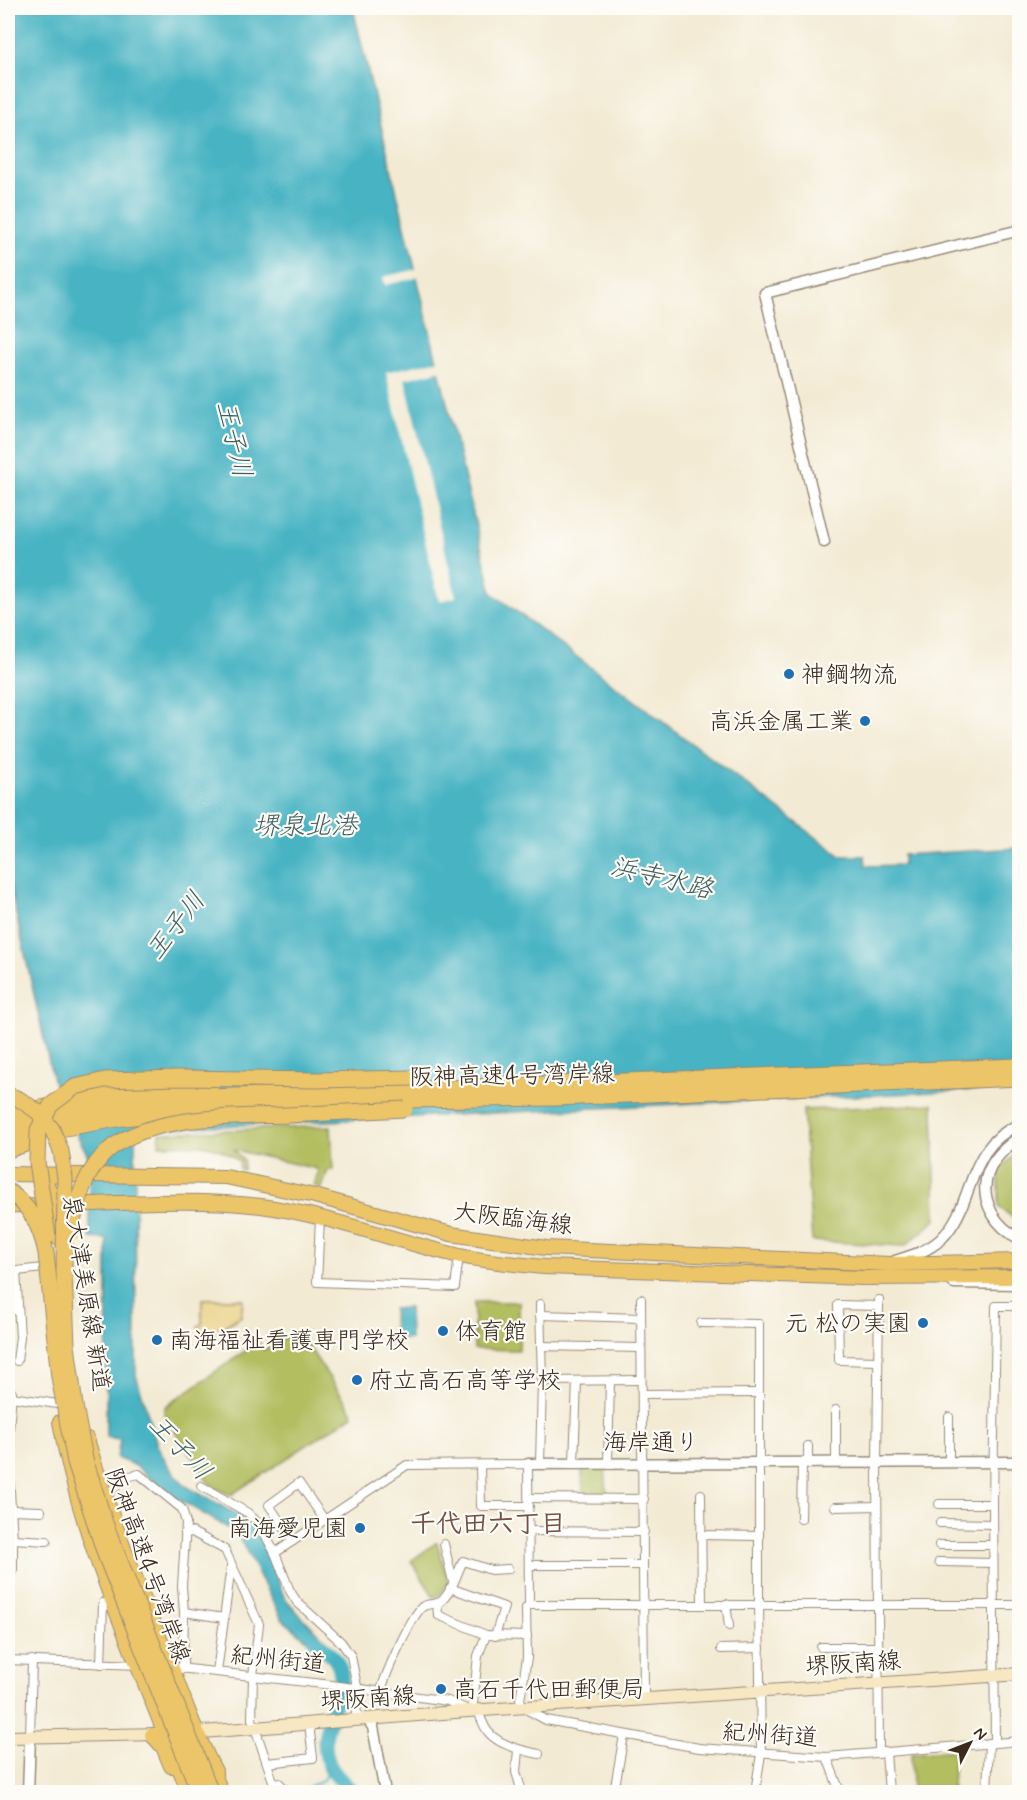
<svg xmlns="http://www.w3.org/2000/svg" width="1027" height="1800" font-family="Mynerve,'Klee One',sans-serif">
<rect width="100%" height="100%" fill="#fdfcf7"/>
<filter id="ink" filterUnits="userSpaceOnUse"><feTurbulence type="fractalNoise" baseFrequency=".0167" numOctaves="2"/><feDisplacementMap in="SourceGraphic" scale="12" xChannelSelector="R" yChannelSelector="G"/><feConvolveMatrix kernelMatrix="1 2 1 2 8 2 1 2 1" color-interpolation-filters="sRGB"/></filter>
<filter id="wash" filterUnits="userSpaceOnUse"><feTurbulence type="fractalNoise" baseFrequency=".008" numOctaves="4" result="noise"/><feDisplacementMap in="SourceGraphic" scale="24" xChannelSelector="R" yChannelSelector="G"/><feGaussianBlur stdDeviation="1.35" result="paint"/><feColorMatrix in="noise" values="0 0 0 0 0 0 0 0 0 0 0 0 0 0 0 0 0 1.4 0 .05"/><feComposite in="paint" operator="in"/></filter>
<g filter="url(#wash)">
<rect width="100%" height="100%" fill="#f3ead3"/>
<g fill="#b2be60" stroke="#76743f" stroke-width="1.5">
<polygon points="933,1104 936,1220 905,1246 812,1241 803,1110"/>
<path d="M331 1126 333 1170H328L322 1188 314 1186 318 1172 317 1169 234 1150 244 1161 243 1170 239 1169 240 1162C215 1140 190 1145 159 1145L160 1133Z"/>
<polygon points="1019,1151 1019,1222 999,1207 999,1170"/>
<polygon points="474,1302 519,1302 519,1350 474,1349"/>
<polygon points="286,1336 304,1340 352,1411 353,1415 231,1495 217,1489 208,1482 164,1414 165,1407 258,1342 264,1350"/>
<polygon points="582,1468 605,1468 607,1496 583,1496"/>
<path d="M437 1542 448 1581C447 1587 440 1596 434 1597L411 1561Z"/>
<polygon points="954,1750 952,1787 947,1790 933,1789 932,1791 912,1790 911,1754"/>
</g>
<polygon fill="#eeda9e" stroke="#94825e" stroke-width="1.5" points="202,1299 243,1299 241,1316 209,1336 204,1337 198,1326 202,1324"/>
<g fill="#47b3c3" stroke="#416e70" stroke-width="1.5">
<polygon points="8,8 353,8 492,593 841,856 865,856 866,866 903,865 903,855 1019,848 1019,1088 135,1130 136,1375 157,1445 169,1467 184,1485 245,1519 254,1528 262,1539 284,1597 300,1615 332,1646 330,1659 282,1619 237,1533 164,1491 136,1466 117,1458 120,1439 106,1437 107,1239 90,1238 89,1158 56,1093 8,878"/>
<polygon points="409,1308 410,1339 394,1339 393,1309"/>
</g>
<g fill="#f3ead3">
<polygon points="418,269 420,277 385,285 383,277"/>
<polygon points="439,360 442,370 405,379 456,597 439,601 386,372"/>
</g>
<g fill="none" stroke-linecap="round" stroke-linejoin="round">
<polyline stroke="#47b3c3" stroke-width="2" points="302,1792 312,1785 321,1782 332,1770"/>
<path stroke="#47b3c3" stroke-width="15" d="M315 1640C323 1647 333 1654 338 1664 353 1694 310 1727 331 1768 336 1777 346 1785 353 1792"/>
</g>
</g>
<g filter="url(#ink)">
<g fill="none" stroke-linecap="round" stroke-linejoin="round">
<g stroke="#978a78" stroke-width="10">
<g id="minor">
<polyline points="320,1218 317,1282 455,1287 459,1256"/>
<polyline points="16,1271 20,1337 17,1361"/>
<polyline points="8,1272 43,1268"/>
<polyline points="641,1299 644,1698"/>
<polyline points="879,1300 877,1463 879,1754"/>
<polyline points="540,1304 542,1381 540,1464"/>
<polyline points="8,1310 18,1310"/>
<polyline points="540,1315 641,1318"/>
<polyline points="701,1323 759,1324 759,1604 761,1754 755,1792"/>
<polyline points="541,1346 641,1348"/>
<polyline points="878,1361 839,1360 838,1305 879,1306"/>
<polyline points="542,1381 641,1380"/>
<polyline points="642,1394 759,1393"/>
<polyline points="12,1397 57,1404"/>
<polyline points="836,1410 836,1463"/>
<polyline points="8,1442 12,1393"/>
<polyline points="808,1446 808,1463"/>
<polyline points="8,1460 13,1539 13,1570 8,1570"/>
<polyline points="949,1462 949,1417"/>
<polyline points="574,1463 577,1381"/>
<polyline points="608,1463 610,1381"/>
<polyline points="480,1465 481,1506 529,1506"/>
<polyline points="201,1486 248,1513 259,1524 275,1553 290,1591 297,1602 341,1642 351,1656 358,1691 356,1714 365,1719"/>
<polyline points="701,1494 702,1604"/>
<polyline points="104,1498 126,1477 139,1474 182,1509 186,1523 182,1586 184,1612 183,1669"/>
<polyline points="529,1498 644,1499"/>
<polyline points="939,1504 993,1504"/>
<polyline points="835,1507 877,1506"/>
<polyline points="11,1510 41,1511"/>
<polyline points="801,1519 802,1463"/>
<polyline points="940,1523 993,1524"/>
<polyline points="529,1531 644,1532"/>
<polyline points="185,1533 192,1532 225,1550 259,1624 253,1676 252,1719 274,1784"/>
<polyline points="701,1535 759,1536"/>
<polyline points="13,1539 47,1541"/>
<polyline points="293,1541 269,1505 299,1483 324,1519"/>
<polyline points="444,1544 453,1582"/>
<polyline points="939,1545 993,1545"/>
<polyline points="275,1553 407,1465 528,1464 529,1605 526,1608 527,1658 520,1700 524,1708 546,1720 699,1748 827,1757 1020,1741"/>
<polyline points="939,1562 993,1563"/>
<polyline points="529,1565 643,1565"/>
<polyline points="450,1588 504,1607 495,1636"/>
<polyline points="437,1603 438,1615 486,1635 527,1636"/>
<polyline points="726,1604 729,1626"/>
<polyline points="529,1605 1020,1605"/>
<polyline points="184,1612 224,1618"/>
<polyline points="821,1647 877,1647"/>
<polyline points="721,1649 760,1648"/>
<polyline points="8,1660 139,1665"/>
<polyline points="101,1664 103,1603"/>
<polyline points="170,1667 332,1685 448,1701 468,1710"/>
<polyline points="217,1672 231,1566"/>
<path d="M381 1692C384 1676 411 1617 422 1607 428 1603 435 1605 440 1602 452 1593 457 1573 463 1561L491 1570 508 1569"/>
<polyline points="473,1704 478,1656 486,1635"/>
<path d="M478 1711C481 1718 484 1728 489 1733 501 1746 522 1750 539 1754"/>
<polyline points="30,1737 32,1660"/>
<polyline points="995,1742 993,1504 996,1306 1020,1306"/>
<polyline points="518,1750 516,1772 522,1792"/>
<polyline points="886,1753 889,1792"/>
<polyline points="827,1757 840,1792"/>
<polyline points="267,1763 313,1758 309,1724"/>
<polyline points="249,1791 268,1791 274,1784 279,1783 283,1787"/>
<polyline points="614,1792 624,1735"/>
<polyline points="987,1792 989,1743"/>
</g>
</g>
<g stroke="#978a78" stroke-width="13">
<g id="tertiary">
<polyline points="824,542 765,293 1020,230"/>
<path d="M1020 1137C992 1156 975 1181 992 1213 998 1224 1008 1233 1020 1239"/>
<path d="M895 1261C911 1256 928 1251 941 1239 977 1203 963 1149 1020 1124"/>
<polyline points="954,1283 1020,1284"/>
<polyline points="528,1464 1020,1462"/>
<polyline points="368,1720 373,1727 385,1792"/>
<polyline points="28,1792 30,1737"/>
</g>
</g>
<g stroke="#978a78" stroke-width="14">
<g id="secondary">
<polyline points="189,1733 468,1711 1020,1674"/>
<polyline points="8,1737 162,1734"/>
</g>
</g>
<g stroke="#978a78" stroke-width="16">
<g id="primary">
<polyline points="8,1174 226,1177 315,1196 451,1234 546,1248 889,1264 1020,1261"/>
<polyline points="43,1174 55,1205 59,1239"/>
<path d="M8 1205C92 1207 177 1196 261 1206 329 1215 393 1241 460 1256 488 1262 516 1264 545 1267L864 1278 1020 1277"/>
<path d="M60 1422C79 1531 125 1632 165 1734"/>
<path d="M87 1439C109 1515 139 1588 169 1661 184 1698 196 1736 215 1771"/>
<polyline points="152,1735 163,1747 171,1766"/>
</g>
</g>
<g stroke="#978a78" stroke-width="16">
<g id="trunk">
<polyline points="165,1734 189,1792"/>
<polyline points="209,1760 221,1792"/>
</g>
</g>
<g stroke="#978a78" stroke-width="17">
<g id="motorway">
<polyline points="8,1114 111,1095 212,1084"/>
<polyline points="8,1126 119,1106 209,1097 1020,1066"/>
<polyline points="8,1138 123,1118 213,1109 405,1100 556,1098 1020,1078"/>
<polyline points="8,1150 32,1142"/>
</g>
</g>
<use href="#minor" stroke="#fff" stroke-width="8"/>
<use href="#tertiary" stroke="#fff" stroke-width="10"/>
<use href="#secondary" stroke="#f7e8c3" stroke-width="12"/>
<use href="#primary" stroke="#ecc569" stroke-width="14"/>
<use href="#trunk" stroke="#ecc569" stroke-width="14"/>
<use href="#motorway" stroke="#ecc569" stroke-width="15"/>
<g stroke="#978a78" stroke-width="17" stroke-linecap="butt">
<g id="motorway-bridge">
<polyline points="8,1095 19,1099 38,1112 52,1129 61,1151 65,1178 64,1272 67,1345 75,1406 85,1459 105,1523 211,1792"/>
<path d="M8 1191C30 1205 41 1228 46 1253L59 1377 75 1462 106 1557 199 1792"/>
<path d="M71 1233C76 1202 85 1169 111 1148 153 1115 234 1117 287 1115 326 1113 365 1111 405 1109"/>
<polyline points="48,1236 37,1162 38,1130 51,1105 75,1087 105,1080 179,1078 316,1080 413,1078"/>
</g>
</g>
<use href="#motorway-bridge" stroke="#ecc569" stroke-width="15"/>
</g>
</g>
<g fill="#1f6fb2" stroke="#fdfcf7" stroke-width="2">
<circle cx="789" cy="674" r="6"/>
<circle cx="865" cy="721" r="6"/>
<circle cx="923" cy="1323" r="6"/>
<circle cx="443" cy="1331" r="6"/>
<circle cx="157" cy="1340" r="6"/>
<circle cx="357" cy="1380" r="6"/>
<circle cx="360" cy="1528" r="6"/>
<circle cx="441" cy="1689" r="6"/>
</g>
<g text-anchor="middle" stroke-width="4.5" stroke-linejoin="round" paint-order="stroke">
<g font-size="24" fill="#3b2a1e" stroke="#fdfcf7" text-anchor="start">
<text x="801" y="682">神鋼物流</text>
<text x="853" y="729" text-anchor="end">高浜金属工業</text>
<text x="911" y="1331" text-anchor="end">元 松の実園</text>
<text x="455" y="1339">体育館</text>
<text x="169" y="1348">南海福祉看護専門学校</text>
<text x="369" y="1388">府立高石高等学校</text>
<text x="348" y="1536" text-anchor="end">南海愛児園</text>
<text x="453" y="1697">高石千代田郵便局</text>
</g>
<g font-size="24" fill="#3b2a1e" stroke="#fdfcf7">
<text transform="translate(512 1075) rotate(-1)" y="8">阪神高速4号湾岸線</text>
<text transform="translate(513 1218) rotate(7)" y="8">大阪臨海線</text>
<text transform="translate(87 1293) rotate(81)" y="8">泉大津美原線 新道</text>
<text x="651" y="1450">海岸通り</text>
<text transform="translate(148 1565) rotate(70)" y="8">阪神高速4号湾岸線</text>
<text transform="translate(278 1659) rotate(6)" y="8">紀州街道</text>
<text transform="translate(853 1663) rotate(-4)" y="8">堺阪南線</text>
<text transform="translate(368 1698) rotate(-4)" y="8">堺阪南線</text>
<text transform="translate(770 1734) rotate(4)" y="8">紀州街道</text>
</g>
<g font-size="26" font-style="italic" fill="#406160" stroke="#fdfcf7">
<text transform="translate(235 439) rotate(77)" y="9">王子川</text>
<text x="305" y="834">堺泉北港</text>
<text transform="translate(662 877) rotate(14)" y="9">浜寺水路</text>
<text transform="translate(175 925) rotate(-52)" y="9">王子川</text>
<text transform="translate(181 1447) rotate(47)" y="9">王子川</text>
</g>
<g font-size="26" font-weight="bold" fill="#774e43" stroke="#fdfcf7">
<text x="488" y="1532">千代田六丁目</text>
</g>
</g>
<rect width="1027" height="1800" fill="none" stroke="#fdfcf7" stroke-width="30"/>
<g transform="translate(970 1743) rotate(48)" stroke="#fdfcf7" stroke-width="4.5" paint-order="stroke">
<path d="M0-4.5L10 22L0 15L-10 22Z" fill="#3b2a1e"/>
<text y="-9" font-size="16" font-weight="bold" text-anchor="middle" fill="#3b2a1e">N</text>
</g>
</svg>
